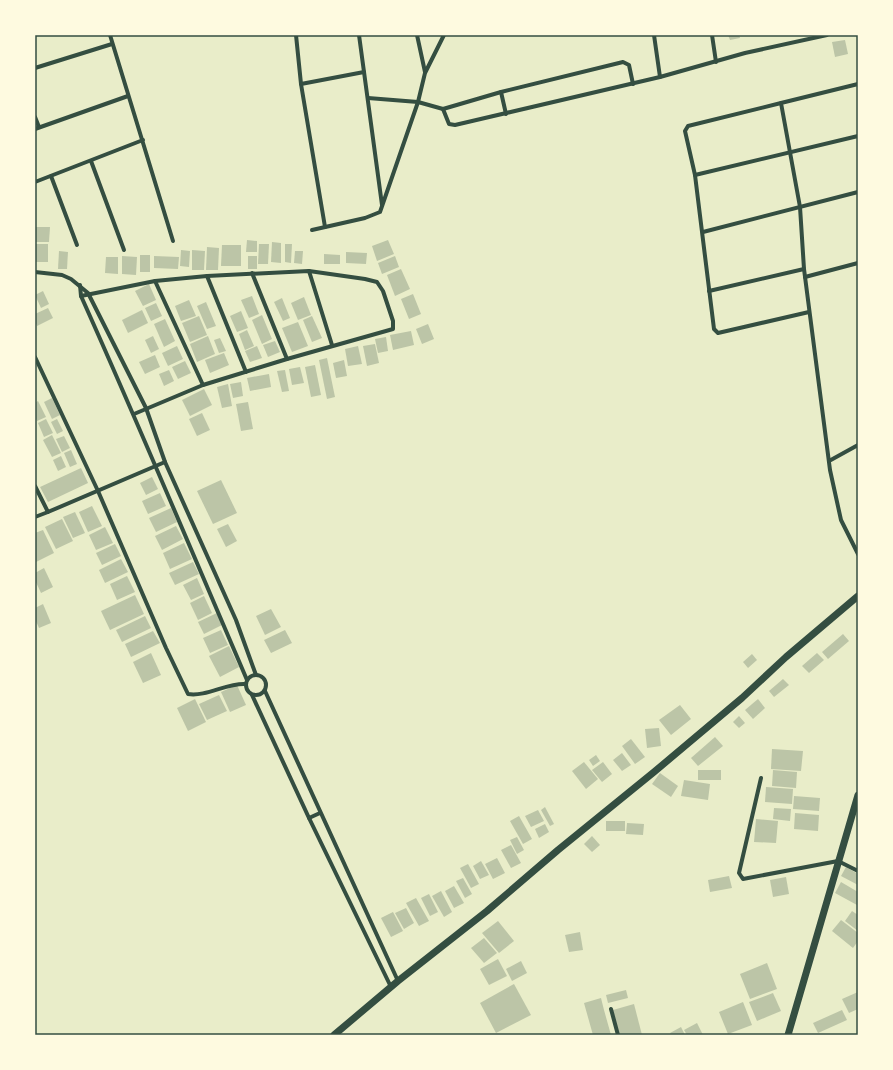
<svg xmlns="http://www.w3.org/2000/svg" width="893" height="1070" font-family="Barlow,sans-serif">
<rect width="100%" height="100%" fill="#e9edc9"/>
<g fill="#bcc5a7">
<polygon points="728,35 739,35 740,38 730,40"/>
<polygon points="845,40 848,54 835,57 832,42"/>
<polygon points="35,227 50,227 49,242 35,242"/>
<polygon points="247,240 257,241 257,252 246,252"/>
<polygon points="388,240 394,254 377,261 372,246"/>
<polygon points="272,242 281,243 281,263 271,262"/>
<rect x="35" y="244" width="13" height="18"/>
<polygon points="259,244 269,244 268,264 258,264"/>
<polygon points="285,244 292,244 291,263 285,262"/>
<polygon points="222,245 241,245 241,266 221,266"/>
<polygon points="207,247 219,248 218,270 206,270"/>
<polygon points="181,250 190,251 189,267 180,266"/>
<polygon points="192,250 205,251 204,270 192,270"/>
<polygon points="59,251 68,252 67,269 58,269"/>
<polygon points="295,251 303,251 302,264 294,263"/>
<polygon points="346,252 367,253 366,264 346,263"/>
<polygon points="324,254 340,255 340,264 324,264"/>
<rect x="140" y="255" width="10" height="17"/>
<polygon points="122,256 137,257 136,275 122,274"/>
<polygon points="154,256 179,257 178,269 154,268"/>
<rect x="248" y="256" width="9" height="13"/>
<polygon points="395,256 399,267 382,274 378,263"/>
<polygon points="106,257 118,257 118,274 105,273"/>
<polygon points="401,269 410,289 395,296 387,275"/>
<polygon points="149,284 156,300 143,306 135,291"/>
<polygon points="43,291 49,304 41,308 35,295"/>
<polygon points="413,294 421,314 409,319 401,299"/>
<polygon points="252,296 259,314 249,318 241,300"/>
<polygon points="304,297 311,315 298,320 291,303"/>
<polygon points="282,298 290,318 283,321 274,302"/>
<polygon points="189,300 196,316 181,321 175,306"/>
<polygon points="206,302 216,326 207,329 197,306"/>
<polygon points="156,303 162,316 151,321 145,308"/>
<polygon points="48,308 53,318 37,326 35,321 35,314"/>
<polygon points="142,310 148,323 128,333 122,320"/>
<polygon points="241,311 248,328 237,332 230,316"/>
<polygon points="262,315 272,339 262,344 252,320"/>
<polygon points="199,316 207,335 190,342 182,323"/>
<polygon points="312,316 322,338 312,342 303,320"/>
<polygon points="165,319 175,341 164,347 154,324"/>
<polygon points="298,322 308,346 292,352 282,328"/>
<polygon points="428,324 434,339 422,344 416,329"/>
<polygon points="247,330 254,346 245,350 239,334"/>
<polygon points="411,331 414,345 393,350 390,335"/>
<polygon points="153,336 159,349 151,353 145,340"/>
<polygon points="208,336 215,354 197,362 190,344"/>
<polygon points="386,337 388,351 378,353 375,339"/>
<polygon points="220,338 226,351 219,353 214,340"/>
<polygon points="275,341 280,352 268,357 263,345"/>
<polygon points="375,344 379,363 367,366 363,346"/>
<polygon points="177,346 183,359 168,366 162,353"/>
<polygon points="257,346 262,358 250,362 245,351"/>
<polygon points="358,346 362,364 348,366 345,349"/>
<polygon points="224,353 229,365 210,373 205,360"/>
<polygon points="155,355 160,367 145,374 139,362"/>
<polygon points="327,358 335,397 327,399 319,360"/>
<polygon points="344,360 347,376 336,378 333,363"/>
<polygon points="185,361 191,373 178,379 172,367"/>
<polygon points="315,365 321,395 311,397 305,367"/>
<polygon points="300,367 304,383 292,385 289,369"/>
<polygon points="169,370 174,381 164,386 159,374"/>
<polygon points="285,370 289,391 282,392 277,371"/>
<polygon points="269,374 271,387 250,391 247,378"/>
<polygon points="241,382 243,396 233,398 230,384"/>
<polygon points="228,384 232,406 222,408 217,387"/>
<polygon points="204,389 212,405 190,416 182,400"/>
<polygon points="52,398 60,415 52,419 44,402"/>
<polygon points="38,401 46,417 37,421 35,416 35,403"/>
<polygon points="248,402 253,429 241,431 236,404"/>
<polygon points="202,413 210,430 197,436 189,419"/>
<polygon points="46,419 53,433 44,437 38,423"/>
<polygon points="57,419 63,431 57,434 51,422"/>
<polygon points="52,435 61,453 52,457 43,440"/>
<polygon points="64,436 70,448 62,452 56,439"/>
<polygon points="71,450 77,464 70,467 64,453"/>
<polygon points="61,456 66,467 58,471 53,460"/>
<polygon points="81,468 88,483 48,502 40,487"/>
<polygon points="152,477 158,489 146,495 140,483"/>
<polygon points="221,480 237,513 213,524 197,491"/>
<polygon points="160,493 166,506 148,514 142,501"/>
<polygon points="92,506 102,526 88,532 79,512"/>
<polygon points="171,508 177,522 156,532 149,518"/>
<polygon points="75,512 85,533 73,538 63,517"/>
<polygon points="62,519 73,541 56,549 45,527"/>
<polygon points="228,524 237,541 226,547 217,529"/>
<polygon points="176,526 183,539 162,550 155,536"/>
<polygon points="105,527 113,543 96,550 89,535"/>
<polygon points="43,530 54,553 36,562 35,533"/>
<polygon points="184,543 192,559 170,569 163,553"/>
<polygon points="115,544 121,556 102,565 96,553"/>
<polygon points="121,559 128,572 105,583 99,570"/>
<polygon points="193,562 199,574 175,585 169,573"/>
<polygon points="44,568 53,587 41,593 35,580 35,573"/>
<polygon points="127,576 135,592 117,600 110,584"/>
<polygon points="197,578 204,594 191,600 183,585"/>
<polygon points="135,595 144,614 110,630 101,611"/>
<polygon points="204,596 212,613 198,620 190,603"/>
<polygon points="43,604 51,623 39,628 35,619 35,608"/>
<polygon points="271,609 281,627 265,635 256,616"/>
<polygon points="217,613 222,625 204,634 198,622"/>
<polygon points="145,616 151,628 122,642 116,630"/>
<polygon points="221,630 228,645 210,653 203,638"/>
<polygon points="285,630 292,643 271,653 264,640"/>
<polygon points="153,631 160,643 131,657 125,644"/>
<polygon points="843,634 849,641 828,659 822,652"/>
<polygon points="229,646 239,667 220,677 209,656"/>
<polygon points="151,653 161,675 143,683 133,662"/>
<polygon points="817,653 824,660 809,673 802,666"/>
<polygon points="752,654 757,660 748,668 743,662"/>
<polygon points="783,679 789,685 774,697 769,691"/>
<polygon points="237,685 246,705 230,712 221,692"/>
<polygon points="219,695 227,711 207,720 199,704"/>
<polygon points="195,699 206,722 188,731 177,708"/>
<polygon points="758,699 765,708 753,719 745,710"/>
<polygon points="680,705 691,719 671,735 659,720"/>
<polygon points="739,716 745,723 739,728 733,722"/>
<polygon points="659,728 661,746 647,748 645,729"/>
<polygon points="715,737 723,746 698,766 691,758"/>
<polygon points="631,739 645,757 635,764 622,746"/>
<polygon points="772,749 803,751 801,771 771,769"/>
<polygon points="622,753 631,765 622,771 613,760"/>
<polygon points="596,755 600,761 593,766 589,760"/>
<polygon points="584,762 598,779 586,789 572,771"/>
<polygon points="603,762 612,774 602,782 592,770"/>
<rect x="698" y="770" width="23" height="10"/>
<polygon points="773,770 797,772 796,788 772,786"/>
<polygon points="660,773 678,786 671,797 652,784"/>
<polygon points="684,780 710,784 708,800 681,796"/>
<polygon points="766,787 793,789 792,804 765,802"/>
<polygon points="794,796 820,798 819,811 793,809"/>
<polygon points="545,807 554,824 550,826 541,810"/>
<polygon points="774,808 791,809 790,821 773,819"/>
<polygon points="538,810 544,821 531,827 525,816"/>
<polygon points="795,813 819,815 818,831 794,829"/>
<polygon points="519,816 532,839 523,844 510,821"/>
<polygon points="756,819 778,821 776,843 754,842"/>
<rect x="606" y="821" width="19" height="10"/>
<polygon points="627,823 644,824 643,835 626,834"/>
<polygon points="545,824 549,832 539,838 535,829"/>
<polygon points="592,836 600,845 592,852 584,844"/>
<polygon points="517,837 524,850 517,854 510,840"/>
<polygon points="511,845 521,863 511,868 501,850"/>
<polygon points="497,858 505,873 493,879 485,864"/>
<polygon points="481,861 489,875 480,879 473,866"/>
<polygon points="468,864 479,884 471,888 460,868"/>
<polygon points="846,867 858,874 858,885 841,876"/>
<polygon points="729,876 732,888 710,892 708,880"/>
<polygon points="786,877 789,894 773,897 770,880"/>
<polygon points="463,878 472,894 465,898 456,881"/>
<polygon points="841,882 858,892 857,905 835,893"/>
<polygon points="454,886 464,903 454,908 445,891"/>
<polygon points="441,891 452,912 444,917 432,896"/>
<polygon points="429,894 438,912 430,916 421,898"/>
<polygon points="416,898 429,921 419,926 406,903"/>
<polygon points="406,908 414,923 404,929 395,913"/>
<polygon points="852,911 858,915 858,931 845,921"/>
<polygon points="393,912 403,931 391,937 381,918"/>
<polygon points="841,920 858,933 858,941 853,948 832,931"/>
<polygon points="498,921 514,941 499,953 482,933"/>
<polygon points="580,932 583,950 569,952 565,935"/>
<polygon points="484,938 497,953 484,963 471,948"/>
<polygon points="498,959 507,976 489,985 480,969"/>
<polygon points="521,961 527,973 512,981 506,969"/>
<polygon points="767,963 777,989 750,999 740,974"/>
<polygon points="514,984 531,1015 496,1033 480,1003"/>
<polygon points="626,990 628,998 608,1003 606,995"/>
<polygon points="858,992 858,1009 849,1013 842,999"/>
<polygon points="773,993 781,1011 757,1021 749,1002"/>
<polygon points="601,998 604,1010 611,1035 593,1035 591,1028 584,1003"/>
<polygon points="743,1002 752,1025 728,1034 719,1012"/>
<polygon points="634,1004 642,1035 619,1035 613,1010"/>
<polygon points="842,1010 847,1020 818,1033 813,1023"/>
<polygon points="697,1023 703,1035 687,1035 684,1030"/>
<polygon points="681,1027 685,1035 671,1035 670,1033"/>
</g>
<g fill="none" stroke-linecap="round" stroke-linejoin="round">
<g stroke="#344e41" stroke-width="4">
<polyline points="110,35 173,241"/>
<polyline points="296,35 301,84 325,227"/>
<polyline points="359,35 382,205"/>
<polyline points="417,35 425,72"/>
<polyline points="654,35 660,77 745,53 827,35"/>
<polyline points="712,35 716,62"/>
<polyline points="35,68 112,44"/>
<polyline points="301,84 364,72"/>
<polyline points="858,84 781,103 800,207 804,269 830,470 841,520 858,554"/>
<polyline points="501,92 506,114"/>
<polyline points="368,98 418,102 443,109 501,92 623,62 629,65 633,84"/>
<polyline points="781,103 688,126 685,131 695,175 714,329 718,333 809,312"/>
<polyline points="443,109 449,124 455,125 660,77"/>
<polyline points="35,117 39,127"/>
<polyline points="35,129 128,96"/>
<polyline points="91,161 124,250"/>
<polyline points="695,175 858,136"/>
<polyline points="51,176 77,245"/>
<polyline points="35,182 143,140"/>
<polyline points="312,230 365,218 380,212 418,102 425,73 444,35"/>
<polyline points="703,232 858,192"/>
<polyline points="309,271 332,345"/>
<polyline points="35,272 62,275 71,279 88,293 146,408 165,462 236,620 256,675"/>
<polyline points="207,276 246,372"/>
<polyline points="805,277 858,263"/>
<polyline points="155,281 203,385"/>
<path d="M80 285 81 296C138 423 192 552 247 680"/>
<polyline points="709,291 804,269"/>
<polyline points="81,296 155,281 207,276 309,271 365,279 377,282 383,291 393,321 393,329 287,359"/>
<path d="M35 357 98 491 166 648 188 694C206 697 227 683 245 684"/>
<polyline points="134,414 203,385 287,359 252,273"/>
<polyline points="829,461 858,445"/>
<polyline points="35,486 48,512 165,462"/>
<polyline points="35,517 48,512"/>
<circle cx="256" cy="685" r="10"/>
<polyline points="265,691 398,981"/>
<polyline points="252,695 309,818 391,987"/>
<polyline points="761,778 739,873 743,879 838,861 858,871"/>
<polyline points="309,818 320,813"/>
<polyline points="611,1009 618,1035"/>
</g>
<g stroke="#344e41" stroke-width="7">
<polyline points="334,1035 398,981 487,911 558,850 654,772 742,698 786,657 858,596"/>
<polyline points="788,1035 858,795"/>
</g>
</g>
<rect width="893" height="1070" fill="none" stroke="#fefae0" stroke-width="72"/>
<rect x="36" y="36" width="821" height="998" fill="none" stroke="#344e41" stroke-width="1.5"/>
</svg>
